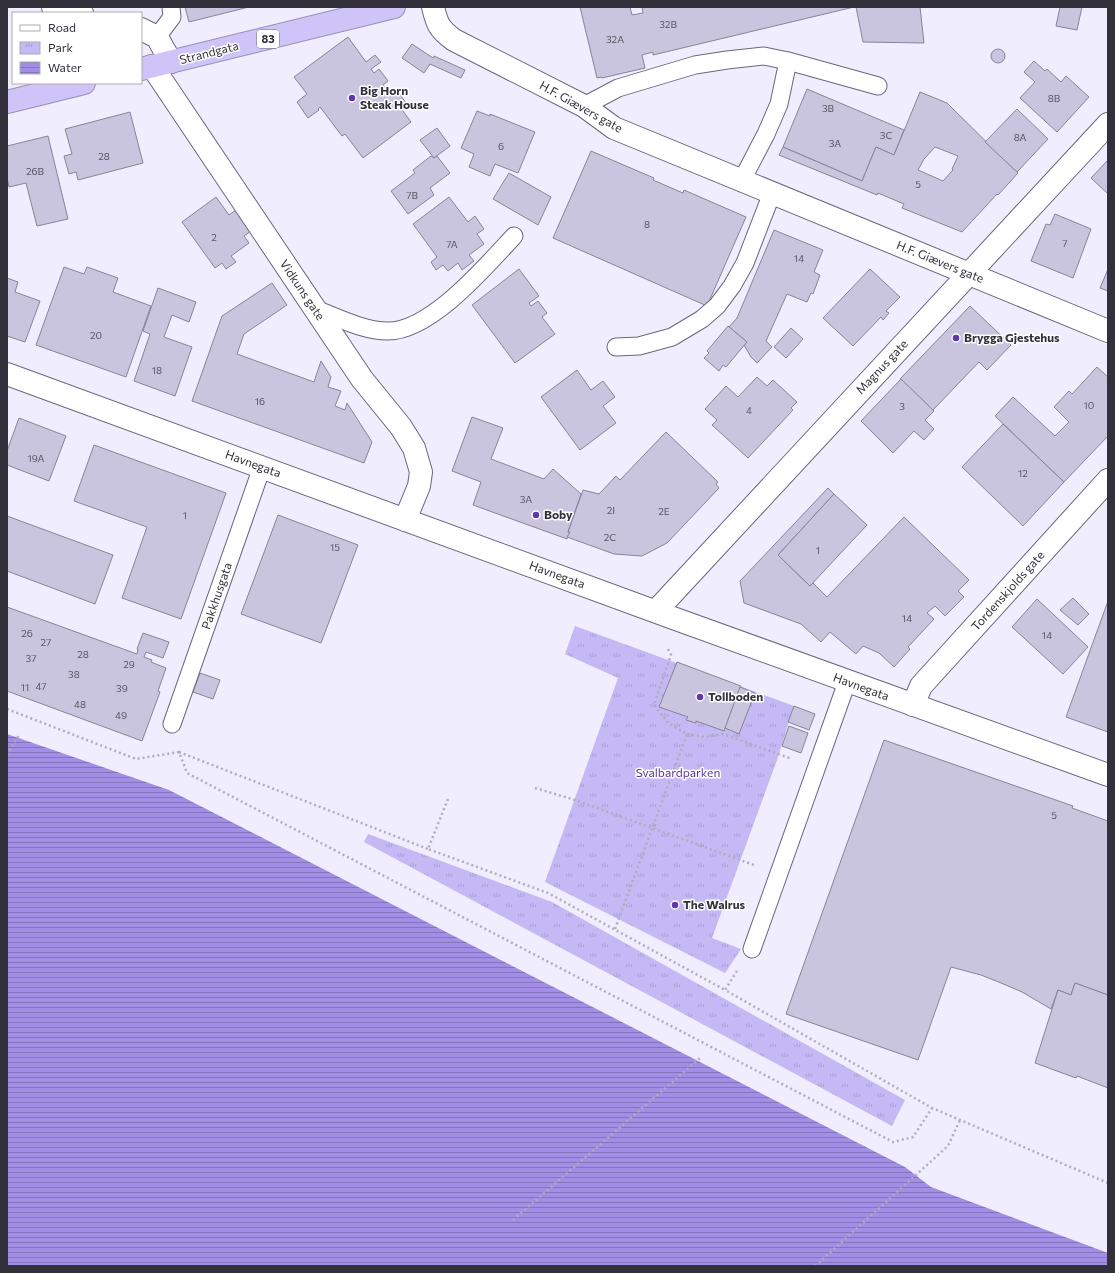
<svg xmlns="http://www.w3.org/2000/svg" width="1115" height="1273" font-family="Commissioner,sans-serif">
<defs>
<pattern id="park-tufts" width="24" height="20" patternUnits="userSpaceOnUse"><rect width="24" height="20" fill="#c4b8f5"/><path d="M3 7l-1-3M5 7V3M7 7l1-3M15 17l-1-3M17 17v-4M19 17l1-3" fill="none" stroke="#a99ed3"/></pattern>
<pattern id="water-rules" width="6" height="5" patternUnits="userSpaceOnUse"><rect width="6" height="5" fill="#a28ee5"/><path d="M0 2.5h6" fill="none" stroke="#8574bb"/></pattern>
</defs>
<rect width="100%" height="100%" fill="#f0eefe"/>
<g fill="url(#park-tufts)">
<polygon points="575,626 794,706 777,760 712,938 741,949 725,973 545,882 618,678 565,654"/>
<polygon points="368,834 552,902 905,1100 892,1126 364,842"/>
</g>
<polygon fill="url(#water-rules)" points="7,734 169,790 905,1167 931,1187 1108,1253 1108,1266 7,1266"/>
<g fill="#c9c5de" stroke="#87839b" fill-rule="evenodd">
<polygon points="185,7 249,7 189,22"/>
<polygon points="580,7 630,7 632,15 643,13 642,7 854,7 653,55 653,52 642,55 645,68 602,78 602,77 597,78"/>
<polygon points="856,7 920,7 924,43 863,42"/>
<polygon points="1060,7 1082,7 1077,30 1056,26"/>
<polygon points="348,37 366,62 375,55 381,62 371,69 374,73 379,69 388,81 383,85 390,94 396,89 406,103 400,107 411,122 363,158 345,134 342,136 320,107 318,109 319,110 308,118 297,102 307,94 294,77"/>
<polygon points="412,44 433,58 434,56 465,70 461,78 430,64 424,73 402,58"/>
<circle cx="998" cy="56" r="7"/>
<polygon points="1034,61 1045,71 1047,69 1061,82 1066,76 1089,97 1057,132 1020,98 1035,82 1024,72"/>
<polygon points="807,89 904,130 894,155 876,147 862,181 783,147"/>
<path d="M920 92 947 103 1018 173 998 195 997 194 962 232 902 208 904 204 878 193 877 195 779 155 783 147 862 181 876 147 894 155ZM935 147 958 156 952 169 953 170 943 181 918 170 924 159Z"/>
<polygon points="1017,109 1048,139 1017,172 985,142"/>
<polygon points="477,111 490,116 490,114 535,132 518,173 495,164 490,176 469,167 474,154 461,148"/>
<polygon points="130,112 143,163 78,180 76,172 69,174 64,156 72,154 65,129"/>
<polygon points="437,128 450,146 434,158 420,140"/>
<polygon points="48,136 68,219 37,226 26,183 9,187 7,177 7,146"/>
<polygon points="591,151 654,178 653,180 683,193 684,190 746,217 707,306 553,238"/>
<polygon points="431,156 434,158 437,156 450,173 430,188 434,195 408,214 391,191 415,173 413,170"/>
<polygon points="1108,160 1108,194 1091,178"/>
<polygon points="509,173 551,197 538,225 493,199"/>
<polygon points="216,197 229,215 236,210 251,231 244,236 249,243 231,256 236,262 226,269 222,263 215,268 182,222"/>
<polygon points="449,197 468,222 475,216 484,229 477,234 484,244 469,255 474,261 462,270 458,263 448,271 443,265 436,270 431,262 437,257 413,224"/>
<polygon points="1055,214 1091,229 1073,278 1031,261 1046,224 1050,225"/>
<polygon points="774,230 823,250 814,272 820,275 813,294 811,293 807,302 787,294 766,341 772,347 757,363 751,357 744,345 747,342 729,327 737,318"/>
<polygon points="64,267 84,274 87,267 118,278 113,292 151,306 126,377 36,345"/>
<polygon points="519,269 539,296 529,303 531,306 538,301 547,313 542,317 555,334 515,363 472,305"/>
<polygon points="870,269 900,297 886,311 889,313 883,320 881,317 853,346 823,318"/>
<polygon points="1108,269 1108,291 1100,288"/>
<polygon points="7,278 18,282 15,292 40,301 25,342 7,336"/>
<polygon points="272,283 287,305 244,334 237,354 314,382 321,361 331,377 328,387 341,391 335,406 345,410 347,403 372,442 364,463 192,401 222,316"/>
<polygon points="158,288 196,302 189,322 172,315 164,337 192,347 175,396 134,381 150,334 143,331"/>
<polygon points="970,306 1011,345 987,370 979,362 933,410 900,379"/>
<polygon points="728,326 747,342 726,367 723,365 719,371 704,358 709,353 707,351"/>
<polygon points="791,328 803,339 786,358 774,347"/>
<polygon points="1097,367 1108,377 1108,436 1064,482 995,416 1013,397 1055,436 1069,422 1054,407 1069,391 1072,394"/>
<polygon points="577,370 591,390 603,381 615,397 603,406 616,423 580,450 541,397"/>
<polygon points="757,377 767,386 773,380 797,402 791,408 793,410 748,458 712,425 717,420 705,409 726,386 738,397"/>
<polygon points="901,379 934,411 925,420 934,429 924,440 914,431 893,453 861,421"/>
<polygon points="472,417 503,428 491,459 544,479 553,469 581,494 568,532 570,532 567,539 473,505 481,482 452,471"/>
<polygon points="19,418 66,436 49,481 7,465 7,451"/>
<polygon points="1003,424 1064,482 1023,526 962,467"/>
<polygon points="666,432 718,482 716,484 719,488 667,543 642,556 614,554 567,537 570,532 568,532 583,490 599,494 616,476 620,480"/>
<polygon points="94,445 226,493 181,619 122,598 147,527 74,501"/>
<polygon points="828,488 834,494 778,555 810,586 813,583 827,597 904,517 969,580 958,591 964,597 945,616 935,606 927,613 934,619 908,647 910,649 894,667 879,653 863,646 856,654 830,632 821,642 801,624 744,603 740,581"/>
<polygon points="834,494 867,525 810,586 778,555"/>
<polygon points="278,515 358,545 321,643 241,614"/>
<polygon points="7,516 113,555 95,604 7,571"/>
<polygon points="1073,598 1089,614 1078,625 1060,610"/>
<polygon points="1037,599 1088,647 1063,674 1012,627"/>
<polygon points="1108,601 1108,732 1066,717"/>
<polygon points="7,607 137,654 138,649 137,649 143,633 169,642 163,658 146,652 144,657 152,660 151,662 166,668 158,691 160,692 142,741 7,691"/>
<polygon points="677,662 741,686 724,731 696,721 696,723 686,720 688,717 659,707"/>
<polygon points="200,673 220,680 213,699 193,692"/>
<polygon points="740,687 755,693 739,734 725,728"/>
<polygon points="794,706 815,714 809,730 788,722"/>
<polygon points="789,726 808,733 801,753 782,746"/>
<polygon points="884,740 1073,806 1072,808 1108,821 1108,995 1075,983 1071,995 1058,990 1051,1009 1022,992 1001,983 981,975 951,967 918,1060 786,1014"/>
<polygon points="1075,983 1108,995 1108,1089 1108,1088 1077,1076 1076,1078 1035,1063 1058,990 1071,995"/>
</g>
<g fill="none" stroke-linecap="round" stroke-linejoin="round">
<g stroke="#6b667d" stroke-width="19">
<g id="lane">
<polyline points="157,37 172,17 171,7"/>
<polyline points="584,106 618,88 695,65 727,60 764,56 788,61 878,86"/>
<polyline points="742,180 766,134 779,104 788,61"/>
<path d="M315 309C337 317 363 331 388 331 431 331 486 266 514 236"/>
<polyline points="616,347 639,346 672,337 702,319 717,306 732,286 745,263 772,193"/>
<polyline points="172,724 262,467"/>
<polyline points="752,949 847,682"/>
</g>
</g>
<g stroke="#6b667d" stroke-width="24">
<g id="street">
<polyline points="53,7 82,13"/>
<path d="M433 7C437 24 439 29 454 40L584 106 614 128 1108 331"/>
<polyline points="141,29 157,37 171,62"/>
<polyline points="152,66 362,379 401,427 414,448 421,472 419,486 405,520"/>
<path d="M7 374C374 508 740 644 1108 775"/>
<polyline points="656,611 1108,124"/>
<polyline points="913,705 921,686 1108,480"/>
</g>
</g>
<g stroke="#9790b5" stroke-width="24">
<g id="highway">
<polyline points="141,69 394,7"/>
<polyline points="7,102 84,83"/>
</g>
</g>
<g stroke="#afadbb" stroke-width="2.5" stroke-dasharray="2 3" stroke-linecap="butt">
<polyline points="7,709 136,759 179,752 187,773 893,1142 913,1137 932,1108"/>
<polyline points="687,734 705,737 723,734 792,759"/>
<polyline points="179,752 428,849"/>
<polyline points="7,755 19,735"/>
<polyline points="535,788 575,800 754,865"/>
<polyline points="448,799 428,849 548,893 725,990"/>
<polyline points="615,929 687,734 668,723 654,705 671,655 667,647"/>
<polyline points="737,971 725,990 932,1108 1108,1183"/>
<polyline points="513,1220 700,1058"/>
<polyline points="815,1266 948,1146 960,1120"/>
</g>
<use href="#lane" stroke="#fff" stroke-width="17"/>
<use href="#street" stroke="#fff" stroke-width="22"/>
<use href="#highway" stroke="#cec4f7" stroke-width="22"/>
</g>
<g fill="#6037af" stroke="#fff" stroke-width="1.5">
<circle cx="352" cy="98" r="4"/>
<circle cx="956" cy="338" r="4"/>
<circle cx="536" cy="515" r="4"/>
<circle cx="700" cy="697" r="4"/>
<circle cx="675" cy="905" r="4"/>
</g>
<g text-anchor="middle" stroke-width="3" stroke-linejoin="round" paint-order="stroke">
<g font-size="10" fill="#585563">
<text x="668" y="28">32B</text>
<text x="615" y="43">32A</text>
<text x="1054" y="102">8B</text>
<text x="828" y="112">3B</text>
<text x="886" y="139">3C</text>
<text x="1020" y="141">8A</text>
<text x="835" y="147">3A</text>
<text x="501" y="150">6</text>
<text x="104" y="160">28</text>
<text x="35" y="175">26B</text>
<text x="918" y="188">5</text>
<text x="412" y="199">7B</text>
<text x="647" y="228">8</text>
<text x="214" y="241">2</text>
<text x="1065" y="247">7</text>
<text x="452" y="248">7A</text>
<text x="799" y="262">14</text>
<text x="96" y="339">20</text>
<text x="157" y="374">18</text>
<text x="260" y="405">16</text>
<text x="1089" y="409">10</text>
<text x="902" y="410">3</text>
<text x="749" y="414">4</text>
<text x="36" y="462">19A</text>
<text x="1023" y="477">12</text>
<text x="526" y="503">3A</text>
<text x="611" y="514">2I</text>
<text x="664" y="515">2E</text>
<text x="185" y="519">1</text>
<text x="610" y="541">2C</text>
<text x="335" y="551">15</text>
<text x="818" y="554">1</text>
<text x="907" y="622">14</text>
<text x="27" y="637">26</text>
<text x="1047" y="639">14</text>
<text x="46" y="646">27</text>
<text x="83" y="658">28</text>
<text x="31" y="662">37</text>
<text x="129" y="668">29</text>
<text x="74" y="678">38</text>
<text x="41" y="690">47</text>
<text x="25" y="691">11</text>
<text x="122" y="692">39</text>
<text x="80" y="708">48</text>
<text x="121" y="719">49</text>
<text x="1054" y="819">5</text>
</g>
<rect fill="#fff" stroke="#706e75" stroke-width="1" x="257" y="30" width="22" height="18" rx="3"/>
<g font-size="11" font-weight="bold" fill="#32303a">
<text x="268" y="43">83</text>
</g>
<g font-size="12" fill="#32303a" stroke="#fff">
<text transform="translate(209 53) rotate(-14)" y="4">Strandgata</text>
<text transform="translate(581 107) rotate(29)" y="4">H.F. Giævers gate</text>
<text transform="translate(940 262) rotate(22)" y="4">H.F. Giævers gate</text>
<text transform="translate(302 290) rotate(56)" y="4">Vidkuns gate</text>
<text transform="translate(882 367) rotate(-47)" y="4">Magnus gate</text>
<text transform="translate(253 464) rotate(20)" y="4">Havnegata</text>
<text transform="translate(557 575) rotate(20)" y="4">Havnegata</text>
<text transform="translate(1008 591) rotate(-48)" y="4">Tordenskjolds gate</text>
<text transform="translate(217 596) rotate(-71)" y="4">Pakkhusgata</text>
<text transform="translate(861 687) rotate(20)" y="4">Havnegata</text>
</g>
<g font-size="12" font-weight="bold" fill="#32303a" stroke="#fff" text-anchor="start">
<text x="360" y="95">Big Horn<tspan x="360" dy="14">Steak House</tspan></text>
<text x="964" y="342">Brygga Gjestehus</text>
<text x="544" y="519">Boby</text>
<text x="708" y="701">Tollboden</text>
<text x="683" y="909">The Walrus</text>
</g>
<g font-size="12" fill="#553498" stroke="#fff">
<text x="678" y="777">Svalbardparken</text>
</g>
</g>
<rect width="1115" height="1273" fill="none" stroke="#32303a" stroke-width="16"/>
<rect x="12" y="12" width="130" height="72" fill="#ffffff" stroke="#adacb0"/>
<rect x="20" y="25" width="20" height="6" fill="#ffffff" stroke="#adacb0"/>
<text x="48" y="32" font-size="12" fill="#32303a">Road</text>
<rect x="20" y="42" width="20" height="12" fill="url(#park-tufts)" stroke="#adacb0"/>
<text x="48" y="52" font-size="12" fill="#32303a">Park</text>
<rect x="20" y="62" width="20" height="12" fill="url(#water-rules)" stroke="#adacb0"/>
<text x="48" y="72" font-size="12" fill="#32303a">Water</text>
</svg>
